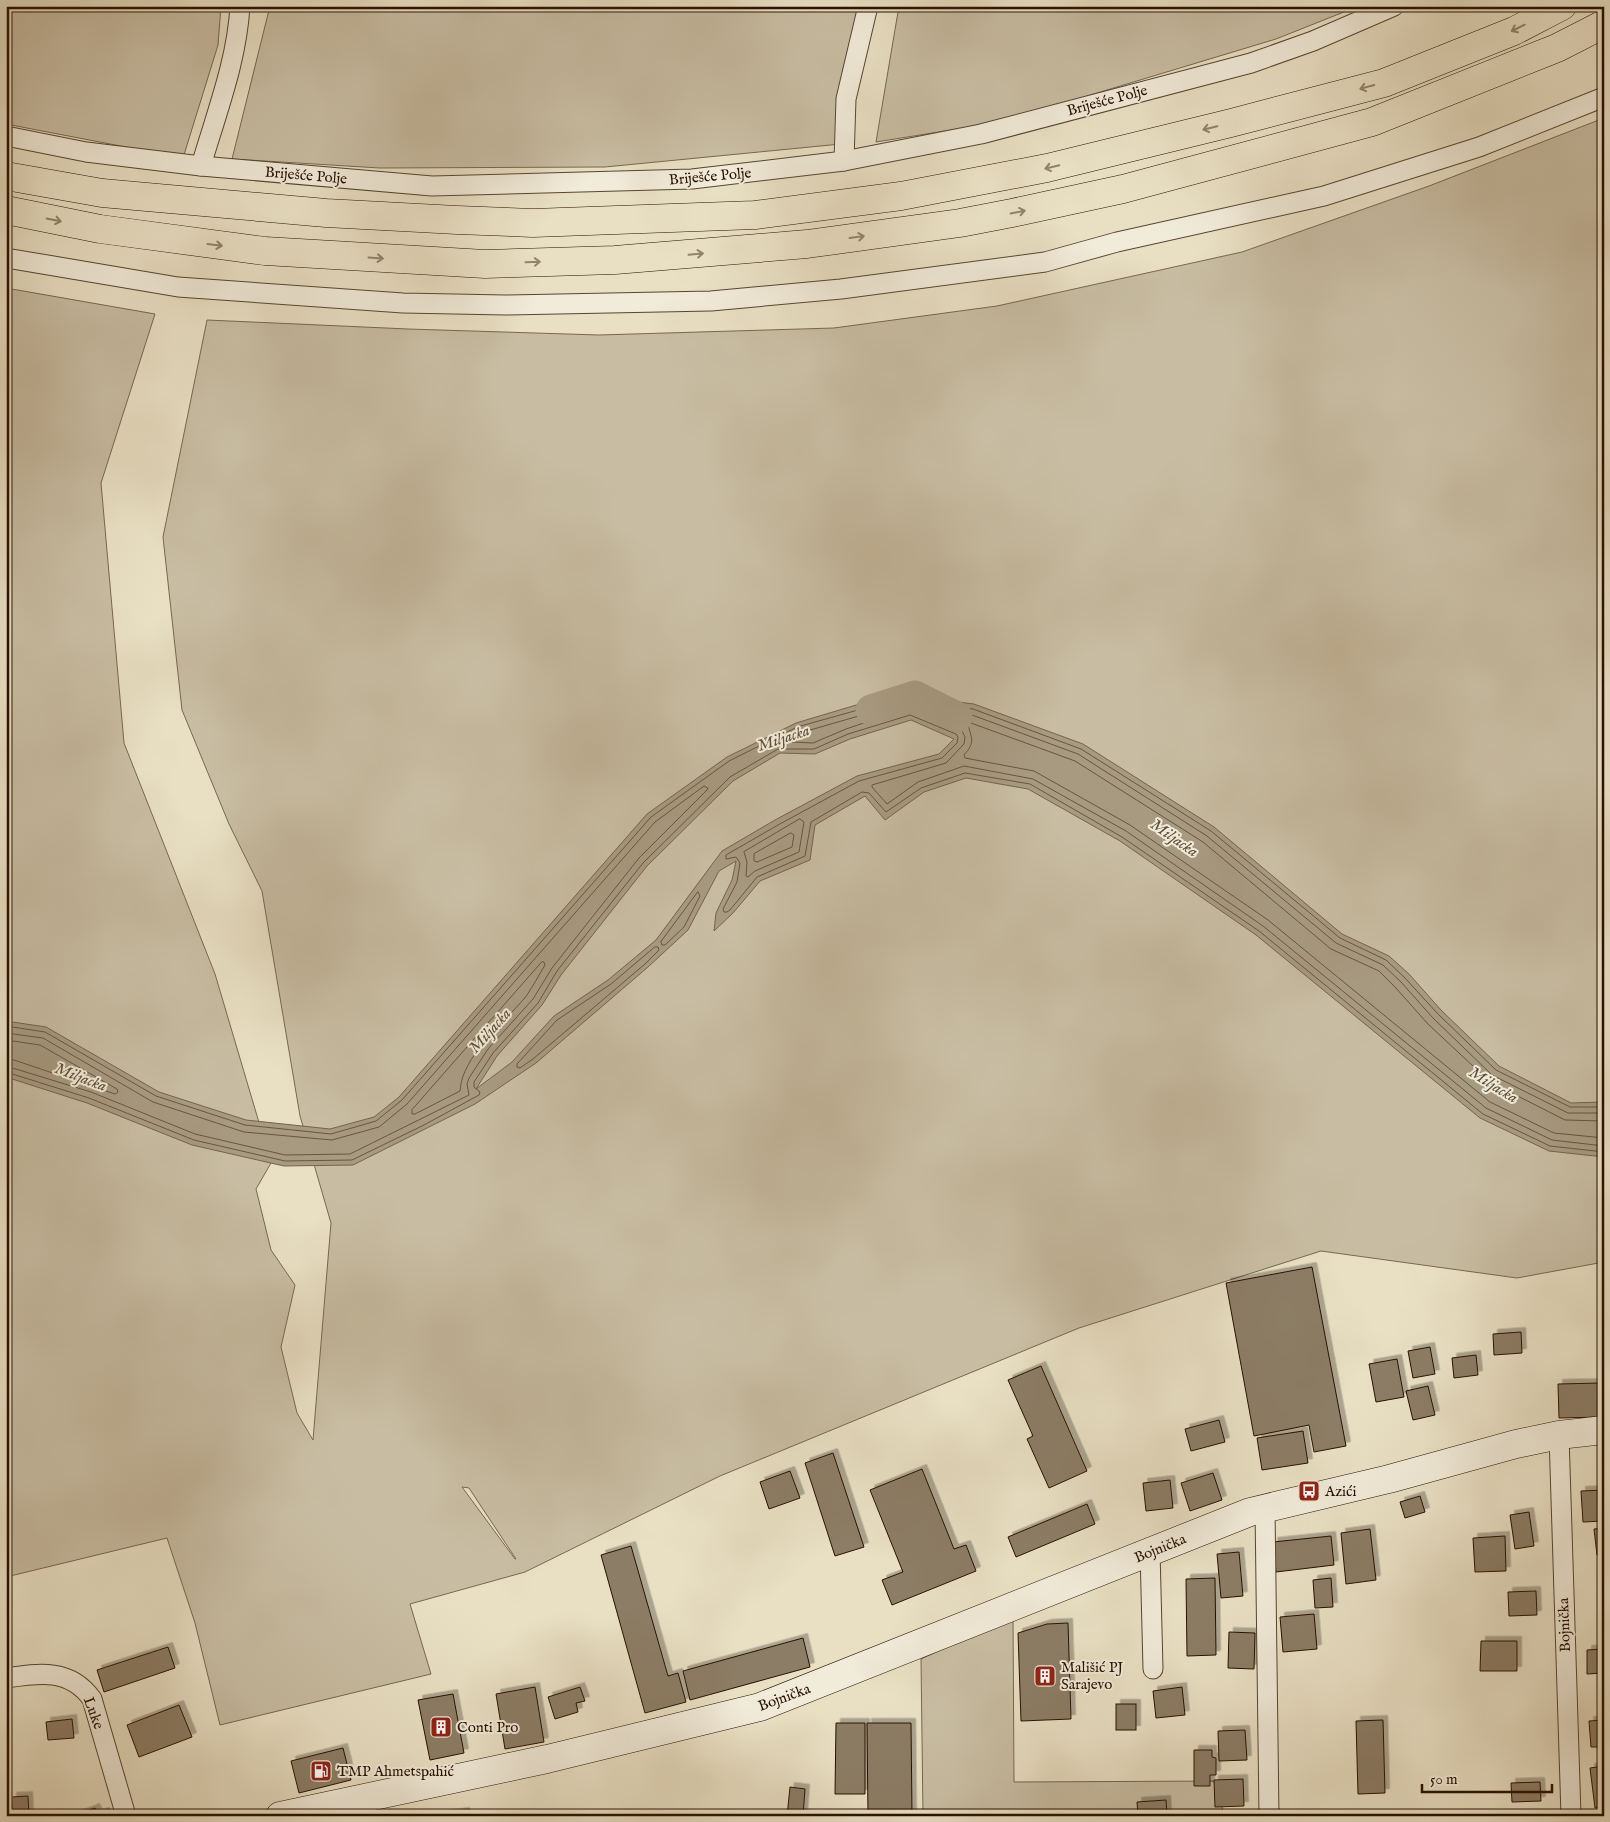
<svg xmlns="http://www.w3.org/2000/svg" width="1610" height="1822" font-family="'IM FELL English',serif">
<defs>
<filter id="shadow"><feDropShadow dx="4.5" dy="-4.5" stdDeviation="0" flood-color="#0004"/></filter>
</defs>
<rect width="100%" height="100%" fill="#e9e0c4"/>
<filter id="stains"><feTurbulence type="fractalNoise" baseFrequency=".004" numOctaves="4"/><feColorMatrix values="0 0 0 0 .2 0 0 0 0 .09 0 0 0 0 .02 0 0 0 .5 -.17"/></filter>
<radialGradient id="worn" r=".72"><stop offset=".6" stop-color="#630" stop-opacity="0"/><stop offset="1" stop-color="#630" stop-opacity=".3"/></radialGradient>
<g fill="#c8bda3" stroke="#786752" fill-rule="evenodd">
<polygon points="6,6 221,6 218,45 183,158 6,124"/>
<polygon points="270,6 863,6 841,144 605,167 380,168 232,159"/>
<polygon points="899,6 1359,6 1276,39 1001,122 876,142"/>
<path d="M1604 118V1262L1517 1278 1321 1251 1079 1328 720 1476 525 1572 410 1604 431 1674 220 1725 195 1623 167 1538 6 1577V288L155 314 101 483 124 743 215 974 271 1163 256 1189 271 1250 295 1285 281 1347 297 1413 313 1440 331 1223 300 1116 262 891 229 824 182 710 163 537 207 320 408 329 599 335 834 328 997 306 1242 252 1429 186ZM462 1487 469 1488 516 1559H515Z"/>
<polygon points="1013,1617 1014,1782 1220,1781 1223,1816 923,1816 921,1659"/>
</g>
<path fill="#a79a81" stroke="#74634d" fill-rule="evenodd" d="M893 694 974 704 1083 744 1214 827 1342 934 1389 956 1409 974 1441 1010 1499 1066 1571 1103 1604 1102V1157L1549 1151 1480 1118 1256 935 1120 841 1028 789 966 778 924 792 885 820 865 796 815 825 810 860 760 881 733 913 714 931 716 913 732 880 736 861 719 871 688 930 648 967 536 1063 475 1104 353 1165 284 1166 192 1145 87 1103 6 1077V1021L46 1027 159 1092 246 1120 330 1129 374 1117 399 1097 647 814 727 757 796 723ZM911 720 954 739 939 754 857 776 775 820 722 851 656 940 608 980 554 1016 512 1062 476 1089 497 1056 542 1005 561 975 647 866 733 781 780 753 815 754 850 739Z"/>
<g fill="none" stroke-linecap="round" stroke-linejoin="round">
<g stroke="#685640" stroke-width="1">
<polygon points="894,706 901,707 902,710 846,729 813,743 792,742 790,741 790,738 800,733"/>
<polygon points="800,819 804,822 799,852 755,871 748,877 746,876 747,862 744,852"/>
<polygon points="791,833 794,835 792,847 757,862 754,861 754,854"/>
<polygon points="698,892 700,896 684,927 665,945 662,945 661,942"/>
<polygon points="655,947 658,947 659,950 645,964 533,1059 520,1068 517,1067 517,1064 557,1020 611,984"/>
<path d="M542 962H544L545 965C539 975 533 986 527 995 505 1023 462 1055 460 1091L415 1114H412V1110Z"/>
<polyline points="6,1026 45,1032 156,1096 245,1125 331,1134 376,1121 402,1100 651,817 729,761 797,727 894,700 973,709 1081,749 1211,831 1340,938 1386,960 1405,978 1438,1014 1496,1070 1570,1107 1604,1107"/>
<polyline points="6,1033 43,1038 153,1102 244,1132 332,1140 379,1127 407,1104 655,822 704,786 708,788 707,790 639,858 552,968 533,999 488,1049 469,1078 467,1084 469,1095 350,1154 285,1155 195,1134 91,1092 6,1066"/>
<polyline points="6,1040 40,1045 117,1089 118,1092 115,1094 14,1060 6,1059"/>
<polyline points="6,1072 89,1098 194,1140 285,1161 352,1160 424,1125 479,1095 480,1092 474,1087 474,1082 493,1053 538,1003 557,971 643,863 730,777 778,749 814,749 848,734 910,715 956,734 958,737 957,743 942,758 859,781 778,825 726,855 726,859 736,857 740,863 737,882 723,909 724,912 727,912 730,910 757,877 805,856 811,822 862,792 869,793 886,812 921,788 965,773 1030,784 1122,837 1259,931 1483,1114 1550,1146 1604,1152"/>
<polyline points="1604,1113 1568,1113 1492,1075 1433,1018 1401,982 1383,965 1336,943 1207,836 1078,754 972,715 928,710 926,712 927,715 962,731 965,737 964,744 946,763 872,785 872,787 887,804 918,782 964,766 1033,779 1126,831 1263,926 1486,1108 1552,1140 1604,1146"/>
<path d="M1604 1121 1565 1120 1490 1082 1428 1024 1395 987 1379 971 1331 949 1203 842 1075 761 971 723 968 724C971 738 976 742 964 755L965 758 1034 771 1130 825 1268 920 1490 1102 1554 1133 1604 1138"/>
</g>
<polyline stroke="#a79a81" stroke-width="31" points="871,710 915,696 957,717"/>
</g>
<g fill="#8c7d66" stroke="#281100" filter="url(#shadow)">
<polygon points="1312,1267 1346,1446 1314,1452 1309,1425 1254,1436 1226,1283"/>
<polygon points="1521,1332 1522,1353 1494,1355 1493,1334"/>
<polygon points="1430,1347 1435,1374 1413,1378 1408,1351"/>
<polygon points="1476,1355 1478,1375 1454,1378 1452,1358"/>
<polygon points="1397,1359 1404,1397 1376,1402 1369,1364"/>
<polygon points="1041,1366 1087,1471 1049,1488 1027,1439 1033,1436 1008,1380"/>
<polygon points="1600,1383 1601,1417 1559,1418 1558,1384"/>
<polygon points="1428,1386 1435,1415 1413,1420 1406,1391"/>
<polygon points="1219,1420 1225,1442 1191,1451 1185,1429"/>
<polygon points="1303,1431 1308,1463 1262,1470 1257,1438"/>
<polygon points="833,1453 864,1547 835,1556 805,1463"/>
<polygon points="922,1469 954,1549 966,1545 976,1571 892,1605 882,1580 903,1572 870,1490"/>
<polygon points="790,1471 800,1498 769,1509 760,1482"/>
<polygon points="1213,1473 1222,1500 1190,1511 1181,1483"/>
<polygon points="1170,1480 1173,1508 1146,1511 1143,1483"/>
<polygon points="1604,1490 1604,1521 1583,1522 1581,1491"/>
<polygon points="1420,1496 1425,1512 1405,1518 1400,1502"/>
<polygon points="1087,1504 1095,1524 1016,1557 1008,1537"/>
<polygon points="1529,1512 1534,1546 1515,1549 1510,1515"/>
<polygon points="1604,1528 1604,1554 1597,1555 1594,1529"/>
<polygon points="1370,1529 1376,1580 1346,1584 1341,1533"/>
<polygon points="1331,1536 1334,1565 1276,1572 1273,1542"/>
<polygon points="1505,1536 1506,1571 1475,1572 1473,1538"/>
<polygon points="631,1546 668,1676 678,1673 686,1702 645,1713 601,1555"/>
<polygon points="1239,1552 1243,1596 1221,1598 1217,1554"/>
<polygon points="1215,1578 1216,1655 1187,1656 1186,1579"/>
<polygon points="1331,1578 1333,1607 1315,1608 1313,1580"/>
<polygon points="1536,1591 1537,1615 1509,1616 1508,1592"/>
<polygon points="1314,1614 1317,1649 1283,1652 1280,1617"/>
<polygon points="1068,1623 1071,1719 1021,1721 1018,1633 1047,1624"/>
<polygon points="1229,1632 1255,1633 1254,1669 1228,1668"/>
<polygon points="803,1638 810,1667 690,1700 683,1671"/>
<polygon points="1481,1641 1517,1641 1517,1671 1480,1671"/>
<polygon points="168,1647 175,1668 104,1692 97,1670"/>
<polygon points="1604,1649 1604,1673 1587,1674 1587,1650"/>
<polygon points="535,1687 544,1742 505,1749 496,1694"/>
<polygon points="580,1687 585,1701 576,1703 578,1712 555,1719 548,1697"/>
<polygon points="1182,1687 1185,1715 1156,1718 1153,1691"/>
<polygon points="453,1694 464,1753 430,1760 418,1700"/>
<rect x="1116" y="1704" width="20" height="26"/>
<polygon points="179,1705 192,1737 139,1757 127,1725"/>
<polygon points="72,1719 74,1738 48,1740 46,1722"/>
<polygon points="1383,1720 1385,1793 1358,1794 1356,1721"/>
<polygon points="1604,1720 1604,1747 1591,1747 1589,1721"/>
<polygon points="836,1723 865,1723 865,1794 835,1794"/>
<polygon points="867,1723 911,1723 912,1816 868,1816"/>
<polygon points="1245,1730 1247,1760 1219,1761 1218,1731"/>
<polygon points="343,1748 351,1780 299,1793 291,1761"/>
<polygon points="1194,1750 1212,1750 1212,1757 1216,1758 1216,1775 1210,1775 1210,1786 1194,1786"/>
<polygon points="1604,1766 1604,1807 1595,1808 1590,1768"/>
<polygon points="1243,1779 1244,1806 1215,1807 1214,1780"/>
<polygon points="1540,1782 1541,1801 1512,1802 1511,1783"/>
<polygon points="790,1787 805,1789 803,1816 787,1816"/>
<polygon points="28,1796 29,1816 13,1816 12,1797"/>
<polygon points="1166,1800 1167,1816 1138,1816 1137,1802"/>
<polygon points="367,1807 369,1816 340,1816"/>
<polygon points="95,1808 98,1814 105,1812 106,1816 78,1816 77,1815"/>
<polygon points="465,1812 466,1816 438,1816"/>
</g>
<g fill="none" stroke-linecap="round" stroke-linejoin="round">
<g stroke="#584531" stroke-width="21">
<g id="street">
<polyline points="6,136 86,152 201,166 432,186 692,179 844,161 981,134 1251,63 1313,41 1394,6"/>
<polyline points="844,161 846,99 868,6"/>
<path d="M201 166C216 114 237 61 240 6"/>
<polyline points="6,258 178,287 403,303 505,305 711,301 841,289 1045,262 1117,242 1324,196 1479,147 1604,97"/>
<polyline points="1559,1435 1571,1816"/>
<polyline points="1265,1508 1269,1816"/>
<polyline points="1150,1551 1153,1669"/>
<path d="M6 1678C39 1673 70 1668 92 1699L126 1816"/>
</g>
</g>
<g stroke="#281100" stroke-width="29">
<polyline id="secondary" points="280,1816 547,1759 760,1707 1250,1512 1389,1479 1516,1444 1559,1435 1604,1430"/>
</g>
<g stroke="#281100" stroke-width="29">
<g id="highway">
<polyline points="6,176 102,193 326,213 457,220 533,223 755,215 901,196 1047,168 1231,123 1384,83 1514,31 1562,6"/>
<polyline points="6,210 100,229 265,251 485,264 615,260 807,244 960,223 1012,213 1123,189 1372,122 1557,48 1604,24"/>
</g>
</g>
<use href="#street" stroke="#f1ebd9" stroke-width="19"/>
<use href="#secondary" stroke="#f1ebd9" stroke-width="28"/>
<use href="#highway" stroke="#e9e0c4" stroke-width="28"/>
</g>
<defs><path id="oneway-shaft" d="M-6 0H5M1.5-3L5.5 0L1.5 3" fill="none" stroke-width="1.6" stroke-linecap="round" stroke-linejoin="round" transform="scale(1.25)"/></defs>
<g stroke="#92836c">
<use href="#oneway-shaft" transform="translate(1518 28) rotate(154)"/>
<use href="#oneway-shaft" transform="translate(1367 87) rotate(165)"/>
<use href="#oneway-shaft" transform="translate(1210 128) rotate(166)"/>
<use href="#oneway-shaft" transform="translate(1052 167) rotate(167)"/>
<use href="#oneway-shaft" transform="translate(1018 212) rotate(-12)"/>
<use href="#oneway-shaft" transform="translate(54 220) rotate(11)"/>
<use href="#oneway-shaft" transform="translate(857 237) rotate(-8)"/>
<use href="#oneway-shaft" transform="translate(215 245) rotate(7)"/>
<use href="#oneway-shaft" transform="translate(696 254) rotate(-5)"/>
<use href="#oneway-shaft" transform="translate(376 258) rotate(4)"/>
<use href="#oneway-shaft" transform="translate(533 262) rotate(-2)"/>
</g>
<defs>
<g id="bus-square" transform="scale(1.125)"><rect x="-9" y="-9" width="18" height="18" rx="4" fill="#8f2418" stroke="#f1ebd9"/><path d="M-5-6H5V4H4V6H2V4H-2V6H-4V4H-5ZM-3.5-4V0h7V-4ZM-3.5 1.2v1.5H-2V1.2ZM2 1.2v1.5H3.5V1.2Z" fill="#fff"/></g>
<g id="building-square" transform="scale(1.125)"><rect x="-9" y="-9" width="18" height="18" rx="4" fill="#8f2418" stroke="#f1ebd9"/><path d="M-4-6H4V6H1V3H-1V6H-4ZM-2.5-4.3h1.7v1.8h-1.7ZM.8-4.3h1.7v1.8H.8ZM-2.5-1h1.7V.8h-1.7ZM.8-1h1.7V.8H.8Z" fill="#fff"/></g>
<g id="fuel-square" transform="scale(1.125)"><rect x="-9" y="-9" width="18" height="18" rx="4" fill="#8f2418" stroke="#f1ebd9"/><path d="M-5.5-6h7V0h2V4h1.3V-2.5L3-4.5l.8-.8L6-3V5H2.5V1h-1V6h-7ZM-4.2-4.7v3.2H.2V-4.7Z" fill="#fff"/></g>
</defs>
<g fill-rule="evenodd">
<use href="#bus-square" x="1309" y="1491"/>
<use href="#building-square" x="1045" y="1676"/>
<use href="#building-square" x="441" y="1727"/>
<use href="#fuel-square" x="321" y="1771"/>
</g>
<g text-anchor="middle" stroke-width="4" stroke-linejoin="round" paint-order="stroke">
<g font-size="15" fill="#281100" stroke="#f1ebd9">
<text transform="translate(1107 100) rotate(-15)" y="5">Briješće Polje</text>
<text transform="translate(306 175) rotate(5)" y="5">Briješće Polje</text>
<text transform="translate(710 176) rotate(-5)" y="5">Briješće Polje</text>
<text transform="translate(1160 1548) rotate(-22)" y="5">Bojnička</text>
<text transform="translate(1564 1625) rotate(-92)" y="5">Bojnička</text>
<text transform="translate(784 1697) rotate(-20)" y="5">Bojnička</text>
<text transform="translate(94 1713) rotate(70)" y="5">Luke</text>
</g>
<g font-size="15" fill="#281100" stroke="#f1ebd9" text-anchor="start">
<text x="1325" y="1496">Azići</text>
<text x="1061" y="1672">Mališić PJ<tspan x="1061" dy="17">Sarajevo</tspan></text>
<text x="457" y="1732">Conti Pro</text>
<text x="337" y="1776">TMP Ahmetspahić</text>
</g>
<g font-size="16" font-style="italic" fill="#614f3a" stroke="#f1ebd9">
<text transform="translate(783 737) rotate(-18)" y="6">Miljacka</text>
<text transform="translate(1175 837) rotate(35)" y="6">Miljacka</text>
<text transform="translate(489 1030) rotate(-48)" y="6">Miljacka</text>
<text transform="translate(81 1076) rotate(21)" y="6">Miljacka</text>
<text transform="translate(1494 1084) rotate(32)" y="6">Miljacka</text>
</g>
</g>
<rect width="1610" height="1822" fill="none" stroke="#e9e0c4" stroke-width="25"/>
<rect x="8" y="8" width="1595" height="1807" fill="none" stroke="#281100" stroke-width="2.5"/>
<rect x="12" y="12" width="1585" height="1797" fill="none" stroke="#281100"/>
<path d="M1422 1784v8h130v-8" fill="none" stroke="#281100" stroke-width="2.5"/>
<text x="1430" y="1784" font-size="15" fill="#281100" stroke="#f1ebd9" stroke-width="4" paint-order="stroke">50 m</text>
<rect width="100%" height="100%" filter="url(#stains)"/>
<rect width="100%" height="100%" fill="url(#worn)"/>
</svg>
